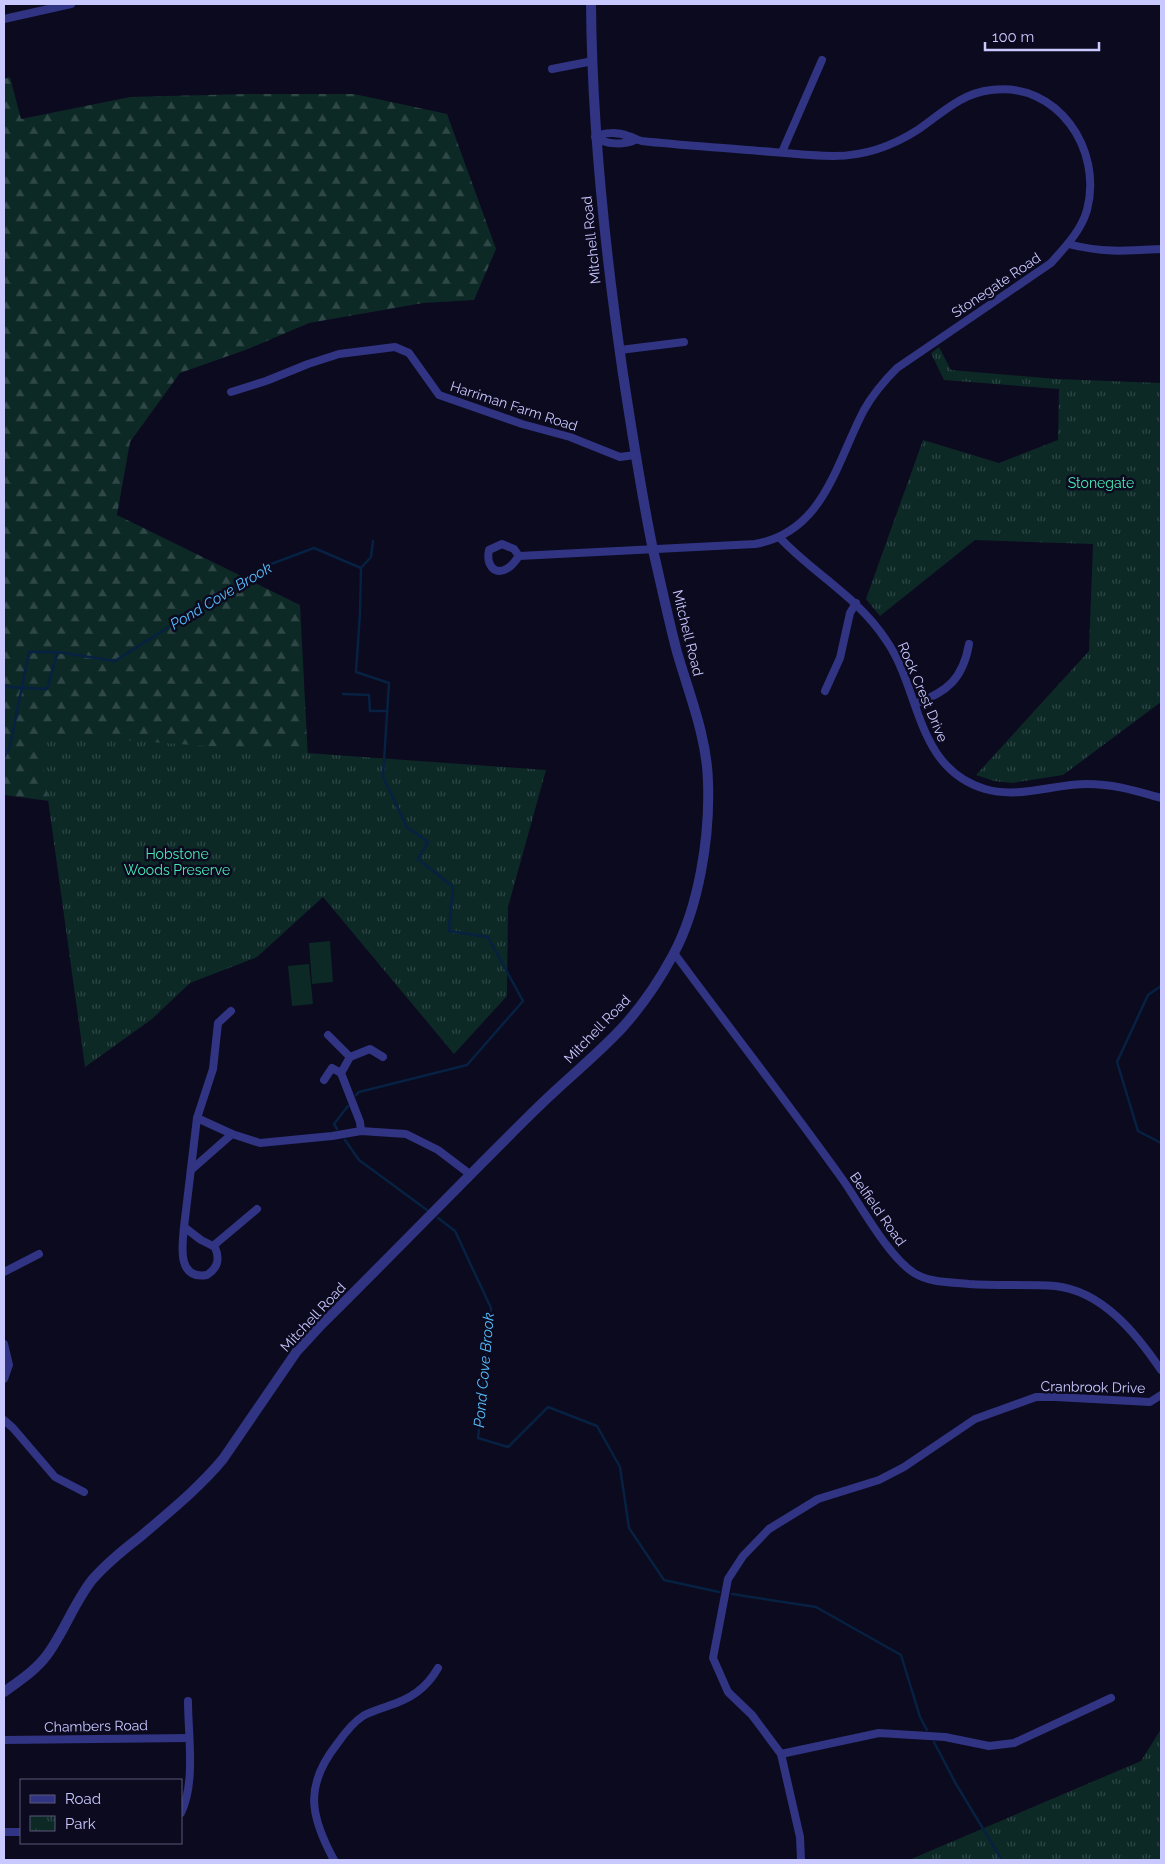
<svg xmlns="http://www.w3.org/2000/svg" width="1165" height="1864" font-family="Raleway,sans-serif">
<defs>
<pattern id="forest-firs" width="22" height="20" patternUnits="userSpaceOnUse" patternTransform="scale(1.25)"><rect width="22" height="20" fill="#0d2926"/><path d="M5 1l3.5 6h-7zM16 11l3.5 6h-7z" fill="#2f4747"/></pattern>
<pattern id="park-tufts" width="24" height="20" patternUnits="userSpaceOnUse" patternTransform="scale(1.25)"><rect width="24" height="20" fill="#0d2926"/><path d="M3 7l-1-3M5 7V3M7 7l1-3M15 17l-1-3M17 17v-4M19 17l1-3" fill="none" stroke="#2f4747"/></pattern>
</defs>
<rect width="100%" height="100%" fill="#0c0a1f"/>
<polygon fill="url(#forest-firs)" points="10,77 21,119 130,97 245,94 354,94 447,114 496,249 474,300 423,303 309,323 248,349 180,373 130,442 117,515 300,605 312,836 4,795 4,79"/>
<g fill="url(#park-tufts)">
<polygon points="939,347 951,370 1057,379 1161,383 1161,702 1063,775 1012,783 994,781 976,775 1089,651 1093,544 975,540 880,616 866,599 923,440 999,463 1058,440 1059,389 944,380 931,353"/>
<polygon points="39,734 546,770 508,907 507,996 454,1054 323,897 257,957 190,983 152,1019 85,1067"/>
<polygon points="1161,1729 1161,1860 909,1860 1141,1761"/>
</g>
<g fill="#0d2926">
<polygon points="330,941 333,982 312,984 309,943"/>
<polygon points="309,964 313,1004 292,1006 288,966"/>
</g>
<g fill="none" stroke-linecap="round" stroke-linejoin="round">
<g stroke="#062141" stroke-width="2.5">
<polyline points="361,568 371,557 373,541"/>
<polyline points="4,685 8,687 47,689 57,653"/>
<polyline points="343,694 369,695 370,711 387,711"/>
<polyline points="4,758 10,746 29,652 57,652 115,661 263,567 314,548 361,568 360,613 356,672 389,683 383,777 407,827 428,842 418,859 453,887 449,931 488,937 523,1001 467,1065 359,1092 356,1095"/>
<polyline points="1161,986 1148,995 1117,1062 1138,1131 1161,1143"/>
<polyline points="337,1129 334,1124 348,1106"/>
<polyline points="345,1140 359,1160 427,1210"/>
<polyline points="438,1218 455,1231 491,1308 478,1438 508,1447 548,1407 597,1426 620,1467 629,1528 664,1580 719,1592"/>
<polyline points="732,1594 816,1607 901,1655 920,1717 927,1730"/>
<polyline points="934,1742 956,1784 1002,1860"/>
</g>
<g stroke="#303482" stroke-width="8">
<polyline points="4,19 71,4"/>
<polyline points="552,69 593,61"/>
<polyline points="782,152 822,60"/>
<path d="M1068 244C1103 253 1126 251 1161 249"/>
<polyline points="620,350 684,342"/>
<polyline points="231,392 266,381 308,364 339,354 395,347 409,353 439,395 522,424 570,437 620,457 635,455"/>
<path d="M780 538C814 574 858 597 886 640 921 690 915 768 985 789 1019 799 1053 784 1087 784 1114 784 1136 791 1161 798"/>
<path d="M502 544 514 549 519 556C516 560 513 565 508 568 494 577 486 564 489 550Z"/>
<path d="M519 556 755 544C824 532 836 463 864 410 873 394 884 381 897 368L1051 263C1065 247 1081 231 1087 210 1103 150 1058 81 991 90 962 93 942 113 919 129 893 146 866 156 834 156 806 156 776 152 748 150 713 147 677 145 642 141 636 140 634 137 628 136 618 132 604 132 595 137 606 145 624 145 635 140"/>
<polyline points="825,691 840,658 850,613 856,603"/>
<path d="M915 704C947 692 963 679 969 644"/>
<path d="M674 953C730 1029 788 1103 843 1180 861 1206 888 1256 914 1273 930 1283 950 1282 969 1284 997 1286 1027 1284 1055 1286 1102 1291 1136 1333 1161 1370"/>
<polyline points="328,1035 350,1057"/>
<polyline points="324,1080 332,1068 341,1073"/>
<polyline points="197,1118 232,1134 260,1143 332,1136 361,1131 406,1134 438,1150 471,1175"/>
<polyline points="361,1131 360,1122 341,1073 350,1057 370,1049 383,1057"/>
<polyline points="191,1170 232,1134"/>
<path d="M184 1227C182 1246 177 1280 207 1275 218 1268 220 1259 215 1247L201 1240 184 1227 197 1118 213 1069 218 1023 231 1011"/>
<polyline points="213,1246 257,1209"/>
<polyline points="4,1272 39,1254"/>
<polyline points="4,1344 9,1365 4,1379"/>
<polyline points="4,1420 13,1428 55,1477 84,1492"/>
<polyline points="4,1740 189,1738"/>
<polyline points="781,1754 879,1733 945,1737 989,1746 1014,1743 1111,1698"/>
<path d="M181 1813C196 1782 188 1735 188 1701"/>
<polyline points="4,1832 21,1832"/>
<path d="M334 1860C310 1816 304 1786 337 1744 344 1734 352 1723 363 1716 370 1712 380 1709 388 1706 410 1699 426 1689 438 1668"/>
<polyline points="801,1860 800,1837 781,1754 752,1715 728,1692 713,1658 728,1579 743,1556 769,1529 818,1499 879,1480 904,1467 975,1419 1036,1397 1055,1397 1150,1402 1161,1395"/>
</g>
<path stroke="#303482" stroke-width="10" d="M4 1692C19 1681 36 1670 47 1655 64 1632 74 1603 92 1580 106 1564 123 1550 140 1537 169 1512 199 1488 223 1459L297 1351 320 1326C392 1255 463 1181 535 1110 563 1082 595 1057 622 1028 642 1006 659 981 673 955 699 907 710 837 708 782 707 737 689 694 677 652 668 618 661 584 653 550 641 492 632 433 623 374 605 251 592 128 591 4"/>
</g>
<g text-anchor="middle" stroke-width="5" stroke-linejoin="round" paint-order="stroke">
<g font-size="14" fill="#c9c8ff" stroke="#0c0a1f">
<text transform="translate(591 240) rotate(-96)" y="5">Mitchell Road</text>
<text transform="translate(996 285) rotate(-34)" y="5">Stonegate Road</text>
<text transform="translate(514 406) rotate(18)" y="5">Harriman Farm Road</text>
<text transform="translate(688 633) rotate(76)" y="5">Mitchell Road</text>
<text transform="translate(923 692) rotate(67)" y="5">Rock Crest Drive</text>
<text transform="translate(597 1029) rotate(-46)" y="5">Mitchell Road</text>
<text transform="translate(878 1209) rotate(55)" y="5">Belfield Road</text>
<text transform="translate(313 1317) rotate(-47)" y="5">Mitchell Road</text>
<text transform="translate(1093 1387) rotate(1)" y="5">Cranbrook Drive</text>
<text transform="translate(96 1726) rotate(-1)" y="5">Chambers Road</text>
</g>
<g font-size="14" fill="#49eab4" stroke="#0c0a1f">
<text x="1101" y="488">Stonegate</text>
<text x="177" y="859">Hobstone<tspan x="177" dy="16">Woods Preserve</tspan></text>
</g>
<g font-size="15" font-style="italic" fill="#56bfff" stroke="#0c0a1f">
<text transform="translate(221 596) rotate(-31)" y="5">Pond Cove Brook</text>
<text transform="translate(484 1370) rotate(-85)" y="5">Pond Cove Brook</text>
</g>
</g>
<rect width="1165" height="1864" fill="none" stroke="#c9c8ff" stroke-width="10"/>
<rect x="20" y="1779" width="162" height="65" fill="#0c0a1f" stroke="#585679"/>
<rect x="30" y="1795" width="25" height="8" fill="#303482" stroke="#585679"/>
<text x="65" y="1804" font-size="15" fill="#c9c8ff">Road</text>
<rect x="30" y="1816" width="25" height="15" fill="url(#park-tufts)" stroke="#585679"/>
<text x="65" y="1829" font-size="15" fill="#c9c8ff">Park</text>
<path d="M985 42v8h114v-8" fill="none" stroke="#c9c8ff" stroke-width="2.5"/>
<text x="992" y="42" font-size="15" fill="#c9c8ff" stroke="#0c0a1f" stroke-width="4" paint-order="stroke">100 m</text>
</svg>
